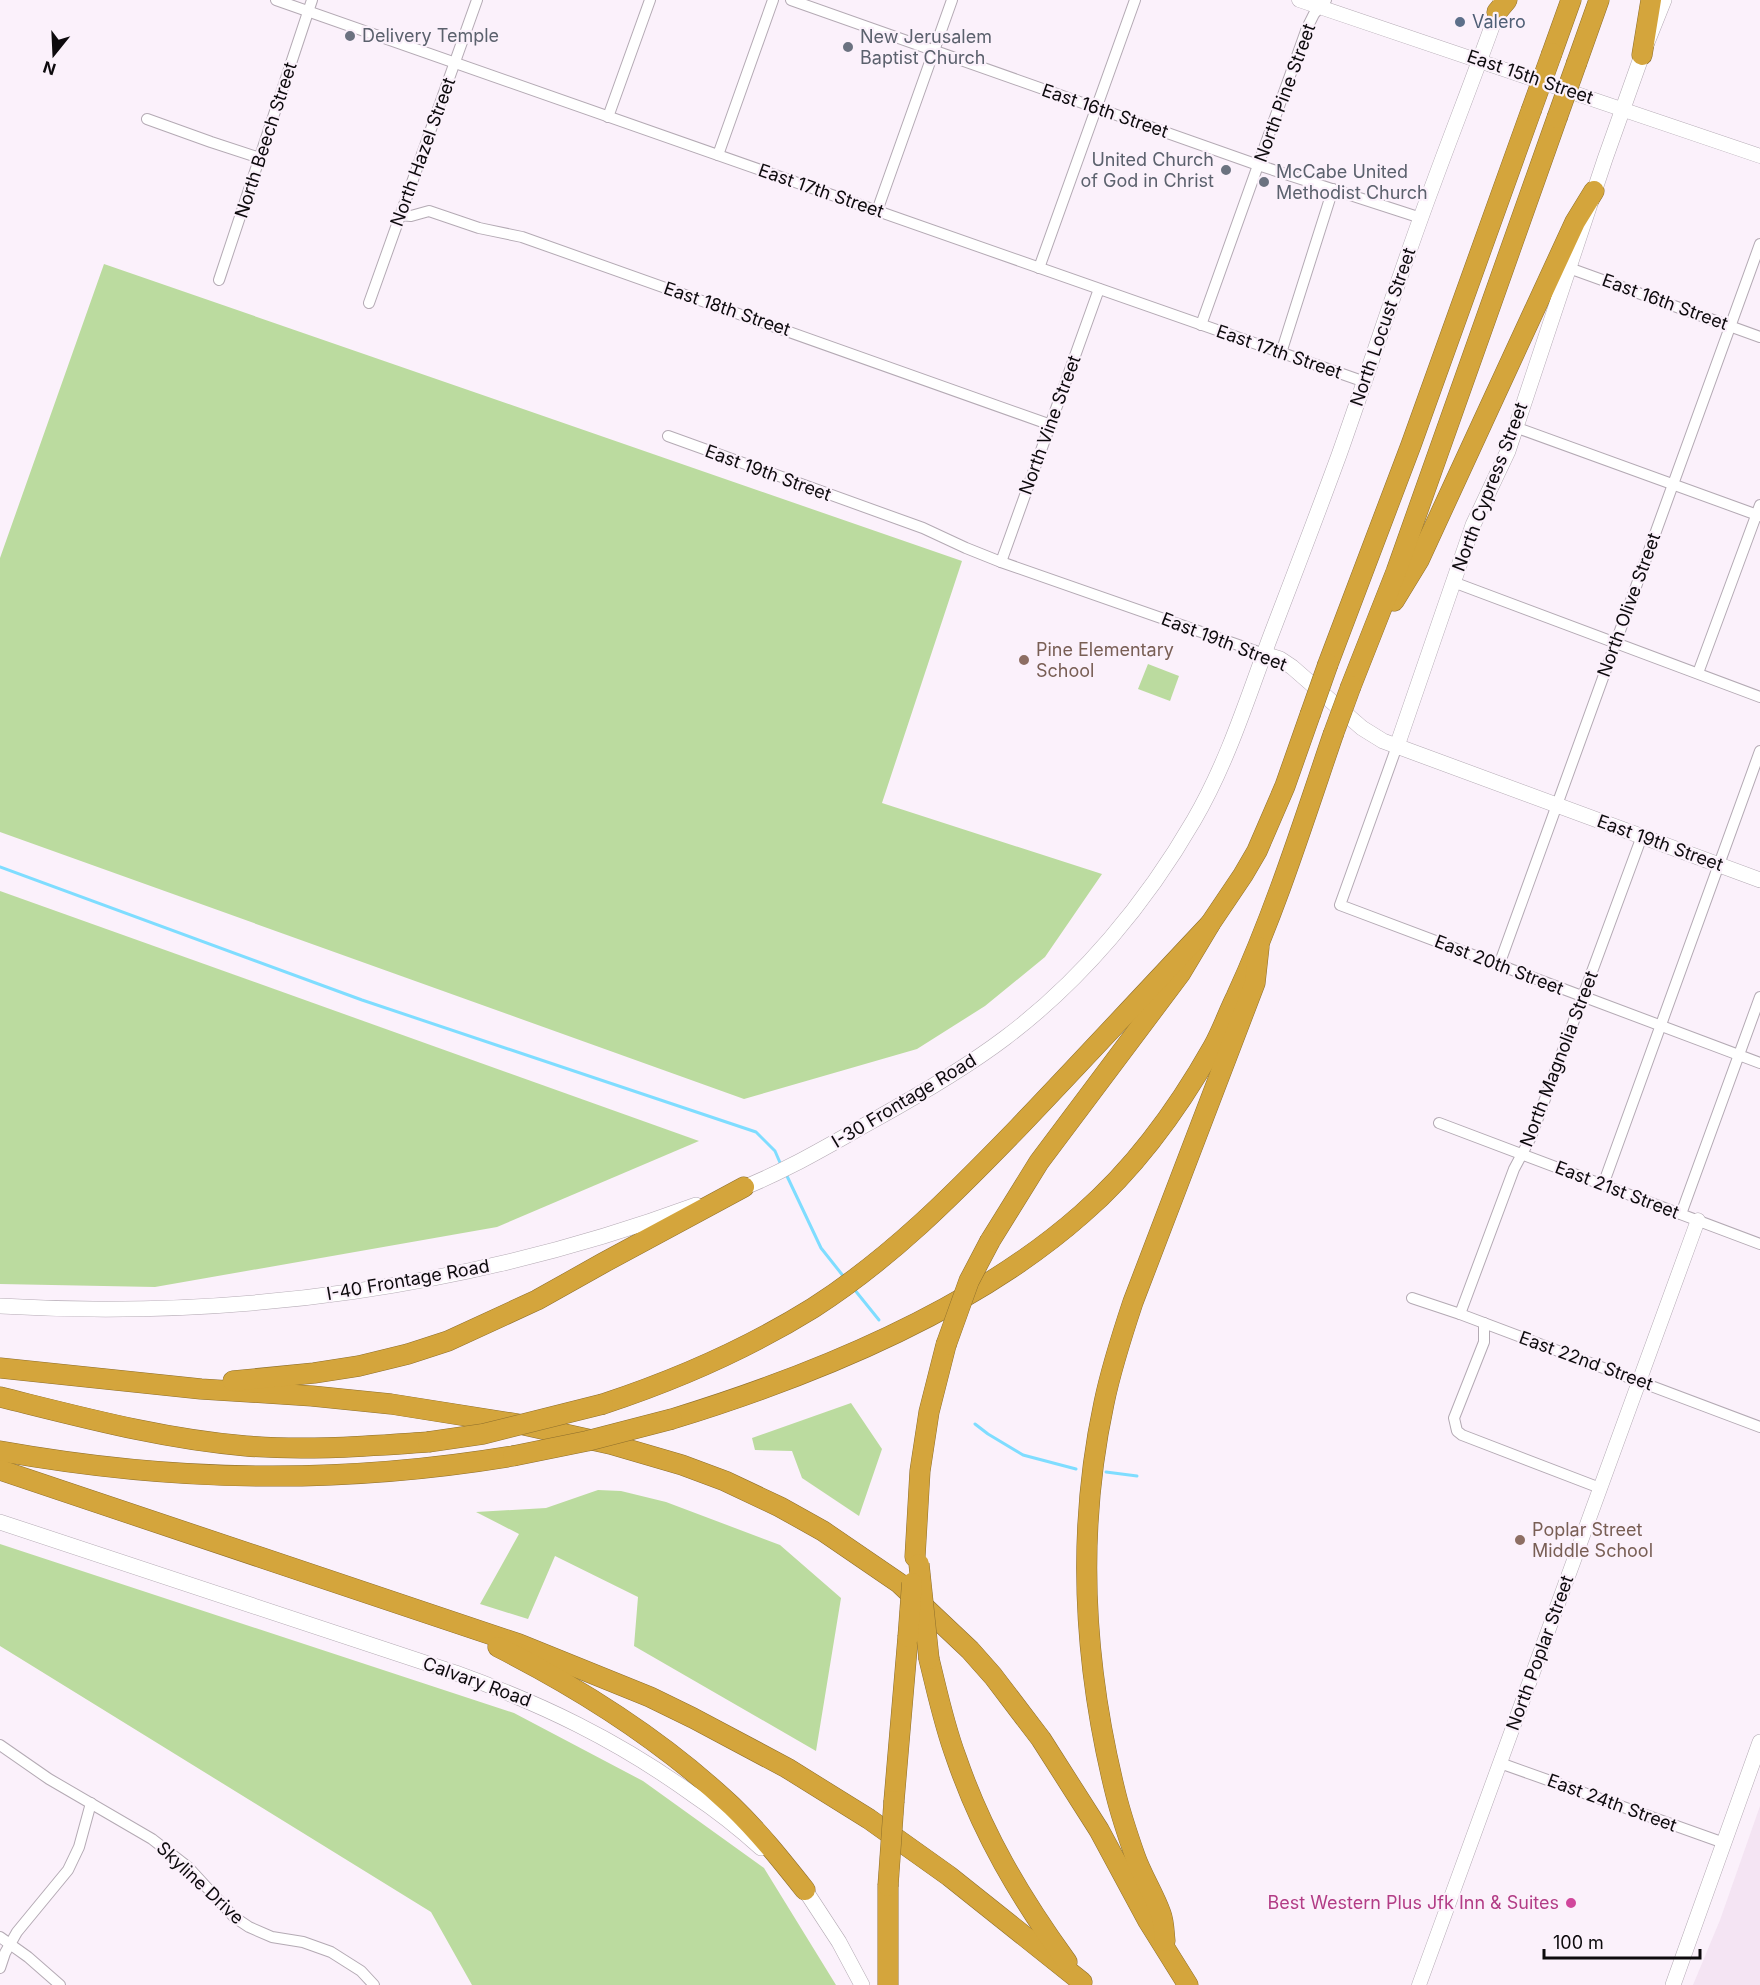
<svg xmlns="http://www.w3.org/2000/svg" width="1760" height="1985" font-family="Inter,sans-serif">
<rect width="100%" height="100%" fill="#fbf1fb"/>
<polygon fill="#f4e4f3" points="1760,1806 1760,1985 1693,1985 1720,1920"/>
<g fill="#bbdb9f">
<polygon points="104,264 962,561 882,803 1102,874 1045,957 985,1006 917,1049 744,1099 0,832 0,558"/>
<polygon points="1148,664 1179,676 1170,701 1138,689"/>
<polygon points="0,891 699,1141 497,1227 155,1287 0,1284"/>
<polygon points="851,1403 882,1449 859,1516 802,1478 792,1451 755,1450 752,1438"/>
<polygon points="598,1490 621,1491 666,1502 780,1545 841,1598 816,1751 634,1646 638,1597 555,1556 528,1619 480,1604 519,1534 476,1512 546,1508"/>
<polygon points="0,1544 514,1713 643,1781 764,1868 836,1985 472,1985 431,1912 0,1646"/>
</g>
<g fill="none" stroke-linecap="round" stroke-linejoin="round">
<g stroke="#7fddff" stroke-width="3">
<polyline points="0,867 362,1000 756,1132 775,1151 781,1165"/>
<polyline points="786,1174 821,1248 844,1277"/>
<polyline points="854,1289 879,1320"/>
<polyline points="975,1424 988,1434 1023,1455 1076,1469"/>
<polyline points="1106,1472 1137,1476"/>
</g>
<g stroke="#b4aab4" stroke-width="12">
<g id="minor">
<polyline points="276,0 1365,382"/>
<polyline points="791,0 1258,165 1421,218"/>
<polyline points="608,117 650,0"/>
<polyline points="147,119 211,142 260,158"/>
<polyline points="718,155 773,0"/>
<polyline points="877,211 952,0"/>
<polyline points="400,215 411,216 429,211 479,228 522,237 1051,425"/>
<polyline points="1039,268 1135,0"/>
<polyline points="1569,268 1760,337"/>
<polyline points="219,280 312,0"/>
<polyline points="369,303 477,0"/>
<polyline points="1201,325 1307,28 1314,14 1326,0"/>
<polyline points="1281,353 1333,189"/>
<polyline points="1515,427 1760,516"/>
<polyline points="668,436 923,528 966,548 1001,562 1264,654"/>
<polyline points="1001,562 1099,289"/>
<polyline points="1453,582 1760,697"/>
<polyline points="1698,673 1760,505"/>
<polyline points="1397,746 1340,905 1760,1063"/>
<polyline points="1499,965 1760,244"/>
<polyline points="1439,1123 1760,1244"/>
<polyline points="1603,1185 1760,751"/>
<polyline points="1681,1214 1760,997"/>
<polyline points="1412,1298 1460,1314 1760,1427"/>
<polyline points="1460,1314 1514,1169 1531,1137 1642,836"/>
<polyline points="1484,1323 1484,1342 1454,1418 1457,1431 1462,1435 1600,1488"/>
<polyline points="0,1745 49,1779 152,1839 188,1867 234,1917 249,1927 272,1937 303,1942 331,1952 361,1971 374,1985"/>
<polyline points="1500,1763 1724,1843"/>
<polyline points="0,1937 28,1957 60,1985"/>
<polyline points="0,1968 5,1953 17,1932 68,1870 79,1847 91,1803"/>
</g>
</g>
<g stroke="#b4aab4" stroke-width="15">
<g id="tertiary">
<polyline points="1299,0 1760,156"/>
<polyline points="1419,1985 1698,1220"/>
</g>
</g>
<g stroke="#b4aab4" stroke-width="16">
<g id="secondary">
<polyline points="1264,654 1280,659 1292,667 1362,728 1383,741 1760,880"/>
<polyline points="1397,746 1473,525 1508,451 1605,159 1642,55 1664,0"/>
<path d="M735 1191C783 1173 829 1145 874 1120 919 1095 964 1069 1005 1038 1082 980 1146 903 1194 820 1226 765 1246 703 1268 643 1292 580 1316 518 1339 455 1371 365 1400 272 1434 182 1456 122 1480 62 1501 1"/>
<path d="M0 1306C236 1320 474 1287 696 1205"/>
<path d="M0 1522 456 1673C542 1704 617 1740 692 1794 716 1810 739 1828 761 1848"/>
<polyline points="798,1883 805,1890 839,1942 862,1985"/>
<polyline points="1673,1985 1760,1742"/>
</g>
</g>
<g stroke="#8e6f2c" stroke-width="21">
<g id="motorway">
<polyline points="1497,12 1507,0"/>
<polyline points="1552,53 1571,0"/>
<polyline points="1642,55 1651,0"/>
<polyline points="1577,62 1599,0"/>
<polyline points="1394,601 1419,560 1575,222 1594,191"/>
<polyline points="1328,664 1411,445 1531,111"/>
<polyline points="1351,686 1396,572 1557,118"/>
<polyline points="990,1241 1039,1162 1180,974 1210,924 1243,875 1257,851 1285,786 1310,715"/>
<polyline points="0,1368 201,1389 312,1396 391,1404 524,1425 610,1444 682,1465 725,1481 780,1507 823,1531 899,1583 970,1650 993,1676 1041,1739 1099,1830 1148,1921 1188,1985"/>
<polyline points="233,1381 314,1373 359,1366 408,1354 448,1341 537,1300 603,1263 744,1187"/>
<path d="M0 1397C81 1417 162 1439 246 1446 307 1451 367 1446 428 1442"/>
<path d="M603 1404C676 1380 747 1349 813 1308 891 1258 953 1195 1017 1129 1082 1061 1146 992 1210 924"/>
<path d="M672 1419C812 1376 971 1312 1082 1214 1135 1168 1178 1109 1213 1047 1222 1031 1228 1013 1236 997 1275 912 1303 823 1333 735"/>
<path d="M0 1451C174 1482 338 1485 513 1456"/>
<polyline points="0,1470 519,1644 650,1697 693,1718 787,1768 869,1819 949,1876 1082,1982"/>
<polyline points="915,1557 920,1471 929,1412 946,1345"/>
<path d="M498 1647C583 1690 663 1741 732 1806 759 1832 782 1861 805 1890"/>
<path d="M929 1659C937 1691 944 1725 956 1757 982 1833 1020 1897 1067 1962"/>
<polyline points="894,1801 908,1637"/>
<polyline points="888,1886 888,1985"/>
<path d="M1165 1941C1164 1932 1164 1922 1161 1914 1154 1894 1142 1876 1135 1856 1128 1836 1121 1815 1116 1795 1084 1667 1076 1533 1104 1403 1111 1369 1122 1335 1133 1302L1255 983 1259 947"/>
</g>
</g>
<use href="#minor" stroke="#fff" stroke-width="10"/>
<use href="#tertiary" stroke="#fff" stroke-width="14"/>
<use href="#secondary" stroke="#fff" stroke-width="15"/>
<use href="#motorway" stroke="#d4a53c" stroke-width="20"/>
<g stroke="#8e6f2c" stroke-width="21" stroke-linecap="butt">
<g id="motorway-bridge">
<polyline points="1531,111 1552,53"/>
<polyline points="1557,118 1577,62"/>
<polyline points="1310,715 1328,664"/>
<polyline points="1333,735 1351,686"/>
<polyline points="946,1345 969,1281 990,1241"/>
<polyline points="428,1442 483,1434 603,1404"/>
<polyline points="513,1456 587,1441 672,1419"/>
<polyline points="919,1564 929,1659"/>
<polyline points="908,1637 912,1583"/>
<polyline points="888,1886 894,1801"/>
</g>
</g>
<use href="#motorway-bridge" stroke="#d4a53c" stroke-width="20"/>
</g>
<circle fill="#5c6f8a" stroke="#fbf1fb" stroke-width="2" cx="1460" cy="22" r="6"/>
<g fill="#6b7280" stroke="#fbf1fb" stroke-width="2">
<circle cx="350" cy="36" r="6"/>
<circle cx="848" cy="47" r="6"/>
<circle cx="1226" cy="170" r="6"/>
<circle cx="1264" cy="182" r="6"/>
</g>
<g fill="#8d6e63" stroke="#fbf1fb" stroke-width="2">
<circle cx="1024" cy="660" r="6"/>
<circle cx="1520" cy="1540" r="6"/>
</g>
<circle fill="#d1479c" stroke="#fbf1fb" stroke-width="2" cx="1571" cy="1903" r="6"/>
<g text-anchor="middle" stroke-width="4.5" stroke-linejoin="round" paint-order="stroke">
<g font-size="18" fill="#4e5e75" stroke="#fbf1fb" text-anchor="start">
<text x="1472" y="28">Valero</text>
</g>
<g font-size="18" fill="#5b616d" stroke="#fbf1fb" text-anchor="start">
<text x="362" y="42">Delivery Temple</text>
<text x="860" y="43">New Jerusalem<tspan x="860" dy="21">Baptist Church</tspan></text>
<text x="1214" y="166" text-anchor="end">United Church<tspan x="1214" dy="21">of God in Christ</tspan></text>
<text x="1276" y="178">McCabe United<tspan x="1276" dy="21">Methodist Church</tspan></text>
</g>
<g font-size="18" fill="#0d0a0d" stroke="#fbf1fb">
<text transform="translate(1530 77) rotate(19)" y="6">East 15th Street</text>
<text transform="translate(1285 93) rotate(-70)" y="6">North Pine Street</text>
<text transform="translate(1105 111) rotate(19)" y="6">East 16th Street</text>
<text transform="translate(266 140) rotate(-72)" y="6">North Beech Street</text>
<text transform="translate(423 152) rotate(-70)" y="6">North Hazel Street</text>
<text transform="translate(821 191) rotate(19)" y="6">East 17th Street</text>
<text transform="translate(1665 302) rotate(20)" y="6">East 16th Street</text>
<text transform="translate(727 309) rotate(19)" y="6">East 18th Street</text>
<text transform="translate(1383 327) rotate(-71)" y="6">North Locust Street</text>
<text transform="translate(1279 352) rotate(19)" y="6">East 17th Street</text>
<text transform="translate(1050 425) rotate(-70)" y="6">North Vine Street</text>
<text transform="translate(768 473) rotate(20)" y="6">East 19th Street</text>
<text transform="translate(1490 487) rotate(-69)" y="6">North Cypress Street</text>
<text transform="translate(1629 605) rotate(-70)" y="6">North Olive Street</text>
<text transform="translate(1224 642) rotate(21)" y="6">East 19th Street</text>
<text transform="translate(1660 843) rotate(20)" y="6">East 19th Street</text>
<text transform="translate(1499 965) rotate(21)" y="6">East 20th Street</text>
<text transform="translate(1559 1059) rotate(-69)" y="6">North Magnolia Street</text>
<text transform="translate(904 1101) rotate(-31)" y="6">I-30 Frontage Road</text>
<text transform="translate(1617 1190) rotate(21)" y="6">East 21st Street</text>
<text transform="translate(408 1280) rotate(-10)" y="6">I-40 Frontage Road</text>
<text transform="translate(1586 1361) rotate(20)" y="6">East 22nd Street</text>
<text transform="translate(1540 1653) rotate(-70)" y="6">North Poplar Street</text>
<text transform="translate(477 1682) rotate(20)" y="6">Calvary Road</text>
<text transform="translate(1612 1803) rotate(20)" y="6">East 24th Street</text>
<text transform="translate(200 1883) rotate(43)" y="6">Skyline Drive</text>
</g>
<g font-size="18" fill="#785e54" stroke="#fbf1fb" text-anchor="start">
<text x="1036" y="656">Pine Elementary<tspan x="1036" dy="21">School</tspan></text>
<text x="1532" y="1536">Poplar Street<tspan x="1532" dy="21">Middle School</tspan></text>
</g>
<g font-size="18" fill="#b23c85" stroke="#fbf1fb" text-anchor="end">
<text x="1559" y="1909">Best Western Plus Jfk Inn &amp; Suites</text>
</g>
</g>
<g transform="translate(54 54) rotate(198)" stroke="#fbf1fb" stroke-width="4.5" paint-order="stroke">
<path d="M0-4.5L10 22L0 15L-10 22Z" fill="#0d0a0d"/>
<text y="-9" font-size="16" font-weight="bold" text-anchor="middle" fill="#0d0a0d">N</text>
</g>
<path d="M1544 1949v9h156v-9" fill="none" stroke="#0d0a0d" stroke-width="3"/>
<text x="1553" y="1949" font-size="18" fill="#0d0a0d" stroke="#fbf1fb" stroke-width="4.5" paint-order="stroke">100 m</text>
</svg>
